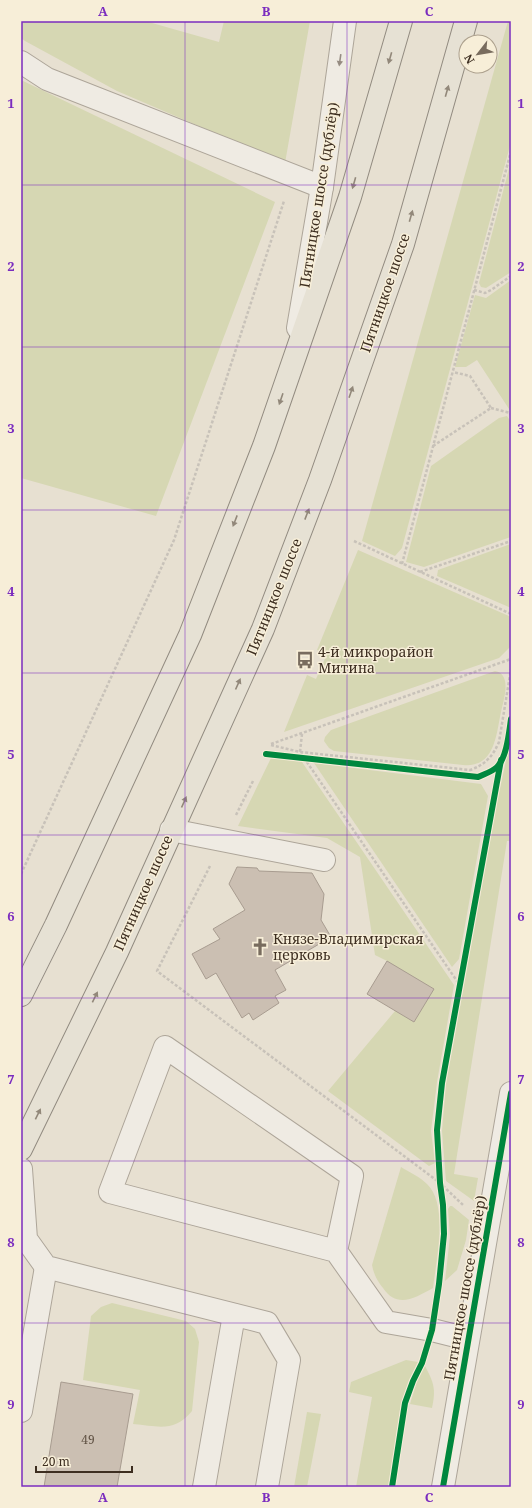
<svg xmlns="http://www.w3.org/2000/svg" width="532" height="1508" font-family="'Noto Serif',serif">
<rect width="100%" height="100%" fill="#e7e0d1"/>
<g fill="#d6d7b3">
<polygon points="21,21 145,21 219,42 224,21 310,21 285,163 117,91 25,41 21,38"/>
<polygon points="508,21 511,21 511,142 402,548 395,556 362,541"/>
<polygon points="21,80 275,202 156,516 21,478"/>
<polygon points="511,161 511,272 486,288 481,287 479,283"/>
<polygon points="511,280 511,412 477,360 466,367 455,367 475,295 486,298"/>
<polygon points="507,416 511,422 511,537 424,567 406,562 431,466 499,418"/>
<polygon points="511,544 511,608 437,576 438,570"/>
<polygon points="358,550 511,617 511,646 499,658 284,732 307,675 316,679 327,654 317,650"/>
<path d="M495 671C501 672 504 676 505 681 507 690 503 703 501 712 496 735 495 768 463 765L334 751 329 748 324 741 325 737 331 730Z"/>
<polygon points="511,737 511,841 507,841 454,1174 478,1178 474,1201 446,1181 442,1131 446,1084 498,798"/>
<polygon points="271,758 302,762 454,985 437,1082 431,1131 435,1163 429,1166 328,1091 395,1011 387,961 375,955 360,857 327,838 238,826"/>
<polygon points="314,763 481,784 488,796 459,959 452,967"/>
<path d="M401 1167C409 1172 420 1177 427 1184 449 1205 436 1261 433 1288 415 1298 397 1309 383 1288 377 1280 374 1275 372 1265Z"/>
<polygon points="450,1206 452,1206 469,1220 466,1240 457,1270 445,1281 450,1236 448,1209"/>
<path d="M112 1303 186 1321 195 1329 199 1342 192 1411C174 1433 158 1426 133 1424L140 1390 83 1380 91 1316 101 1307Z"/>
<polygon points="406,1360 418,1362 409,1380 401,1403 388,1487 356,1487 372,1397 349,1392 351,1382"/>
<path d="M425 1366C434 1383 436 1389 432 1408L410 1404 417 1381Z"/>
<polygon points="307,1412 321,1414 307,1487 294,1487"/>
</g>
<g fill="#cbbfb2" stroke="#a89c90">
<polygon points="237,867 257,868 259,871 312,873 324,894 321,920 331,937 275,970 286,990 275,996 279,1003 253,1020 249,1013 242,1018 216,973 206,979 192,954 220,939 213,929 245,910 229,884"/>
<polygon points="387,961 434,989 414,1022 367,994"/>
<polygon points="61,1382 133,1394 117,1487 44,1487"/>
</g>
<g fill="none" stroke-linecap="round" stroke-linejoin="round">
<g stroke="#ada599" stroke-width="24">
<g id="minor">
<polyline points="21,62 47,79 322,187"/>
<polyline points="298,328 322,187 345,21"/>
<polyline points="171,830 324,860"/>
<polyline points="21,1169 26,1239 46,1267 267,1323 289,1360 267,1487"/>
<polyline points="336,1251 352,1176 165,1047 110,1192 336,1251 386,1322 432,1330 468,1339"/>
<polyline points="21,1411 46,1267"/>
<polyline points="204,1487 234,1315"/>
<polyline points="443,1487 511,1093"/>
</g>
</g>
<g stroke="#928b80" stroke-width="24">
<g id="major">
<polyline points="21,995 56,925 190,635 264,446 350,197 401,21"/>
<polyline points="21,1149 117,952 263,629 320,480 403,244 466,21"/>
</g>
</g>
<g stroke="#c8c2b9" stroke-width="2.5" stroke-dasharray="3 2" stroke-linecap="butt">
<polyline points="474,290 485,293 491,290 511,276"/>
<polyline points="491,408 510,413 511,415"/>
<polyline points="433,446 491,408 470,376 453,372"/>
<polyline points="354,541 511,614"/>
<polyline points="402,564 511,151"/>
<polyline points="420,572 511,541"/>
<polyline points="302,734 300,752 459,984"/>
<polyline points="271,744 511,659"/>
<path d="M271 745 300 752 470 770C485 765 493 756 499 742L511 669"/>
<polyline points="236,815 253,781"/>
<polyline points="210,866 157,971 440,1183 463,1205"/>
<polyline points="21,874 174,540 284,201"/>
</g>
<use href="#minor" stroke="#efebe3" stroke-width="22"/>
<use href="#major" stroke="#e6e1d4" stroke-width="22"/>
<g stroke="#f7eed8" stroke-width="8">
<g id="cycleway">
<path d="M266 754 478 777C484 774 492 772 497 767 507 757 509 732 511 719"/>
<polyline points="392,1487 405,1403 413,1381 422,1363 432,1330 439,1284 444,1234 443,1205 440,1183 437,1130 442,1083 501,760"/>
<polyline points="443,1487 511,1093"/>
</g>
</g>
<use href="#cycleway" stroke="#00873e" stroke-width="6"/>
</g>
<defs><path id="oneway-solid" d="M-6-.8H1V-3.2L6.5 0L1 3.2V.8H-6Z"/></defs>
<g fill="#92887a">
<use href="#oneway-solid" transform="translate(390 58) rotate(106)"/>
<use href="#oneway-solid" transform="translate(447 91) rotate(-74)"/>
<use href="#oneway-solid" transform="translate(354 183) rotate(106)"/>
<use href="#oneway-solid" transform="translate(411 216) rotate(-74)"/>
<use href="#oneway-solid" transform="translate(351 392) rotate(-71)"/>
<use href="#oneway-solid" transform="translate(281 399) rotate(109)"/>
<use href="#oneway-solid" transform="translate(307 514) rotate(-69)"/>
<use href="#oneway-solid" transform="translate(235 521) rotate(111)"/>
<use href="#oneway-solid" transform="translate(238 684) rotate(-66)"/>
<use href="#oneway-solid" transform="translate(184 802) rotate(-66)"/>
<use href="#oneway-solid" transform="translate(95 997) rotate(-64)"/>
<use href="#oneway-solid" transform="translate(38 1114) rotate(-64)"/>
</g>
<use fill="#968c82" href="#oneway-solid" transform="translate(340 60) rotate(98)"/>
<path fill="none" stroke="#7b2cbf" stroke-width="1" stroke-opacity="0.55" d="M185 21V1487M347 21V1487M21 185H511M21 347H511M21 510H511M21 673H511M21 835H511M21 998H511M21 1161H511M21 1323H511"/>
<defs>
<g id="bus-bare" transform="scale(1.38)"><path d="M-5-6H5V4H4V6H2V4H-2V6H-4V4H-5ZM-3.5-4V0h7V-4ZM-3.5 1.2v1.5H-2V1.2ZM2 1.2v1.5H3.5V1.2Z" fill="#786c5e" stroke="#f7eed8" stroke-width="2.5" paint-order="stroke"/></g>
<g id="church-bare" transform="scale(1.38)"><path d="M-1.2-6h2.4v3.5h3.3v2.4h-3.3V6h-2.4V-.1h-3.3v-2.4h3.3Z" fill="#786c5e" stroke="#f7eed8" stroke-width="2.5" paint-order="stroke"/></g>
</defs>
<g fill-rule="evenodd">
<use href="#bus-bare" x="305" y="660"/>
<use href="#church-bare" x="260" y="947"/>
</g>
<g text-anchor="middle" stroke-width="3" stroke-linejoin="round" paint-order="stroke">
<g font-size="12" fill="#605244">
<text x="88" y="1444">49</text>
</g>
<g font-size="14" fill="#3d2e20" stroke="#f7eed8">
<text transform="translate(319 195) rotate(-81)" y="5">Пятницкое шоссе (дублёр)</text>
<text transform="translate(385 293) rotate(-71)" y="5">Пятницкое шоссе</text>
<text transform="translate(274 597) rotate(-68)" y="5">Пятницкое шоссе</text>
<text transform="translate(143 893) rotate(-66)" y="5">Пятницкое шоссе</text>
<text transform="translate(465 1288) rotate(-80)" y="5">Пятницкое шоссе (дублёр)</text>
</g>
<g font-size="14" fill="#3d2e20" stroke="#f7eed8" text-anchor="start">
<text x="318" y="657">4-й микрорайон<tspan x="318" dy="16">Митина</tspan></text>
<text x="273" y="944">Князе-Владимирская<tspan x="273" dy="16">церковь</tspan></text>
</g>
</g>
<rect width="532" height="1508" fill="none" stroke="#f7eed8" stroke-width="44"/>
<g transform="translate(478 54) rotate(239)"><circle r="19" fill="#f7eed8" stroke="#ada18e"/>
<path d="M0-3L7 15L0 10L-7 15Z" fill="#786c5e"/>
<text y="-6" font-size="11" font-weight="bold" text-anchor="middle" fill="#3d2e20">N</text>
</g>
<path d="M36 1466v6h96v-6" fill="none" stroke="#3d2e20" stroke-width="2"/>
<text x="42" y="1466" font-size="12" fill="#3d2e20" stroke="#f7eed8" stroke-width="3" paint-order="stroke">20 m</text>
<rect x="22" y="22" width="488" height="1464" fill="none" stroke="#7b2cbf" stroke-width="1.5"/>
<g font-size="13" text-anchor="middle" font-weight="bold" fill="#7b2cbf">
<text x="103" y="16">A</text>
<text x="266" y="16">B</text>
<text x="429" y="16">C</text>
<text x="11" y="108">1</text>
<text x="521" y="108">1</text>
<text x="11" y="271">2</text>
<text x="521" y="271">2</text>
<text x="11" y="433">3</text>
<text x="521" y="433">3</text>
<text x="11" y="596">4</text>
<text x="521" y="596">4</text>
<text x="11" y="759">5</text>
<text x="521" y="759">5</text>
<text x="11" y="921">6</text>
<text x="521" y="921">6</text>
<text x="11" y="1084">7</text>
<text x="521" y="1084">7</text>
<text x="11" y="1247">8</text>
<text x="521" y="1247">8</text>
<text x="11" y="1409">9</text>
<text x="521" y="1409">9</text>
<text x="103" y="1502">A</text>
<text x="266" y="1502">B</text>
<text x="429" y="1502">C</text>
</g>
</svg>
